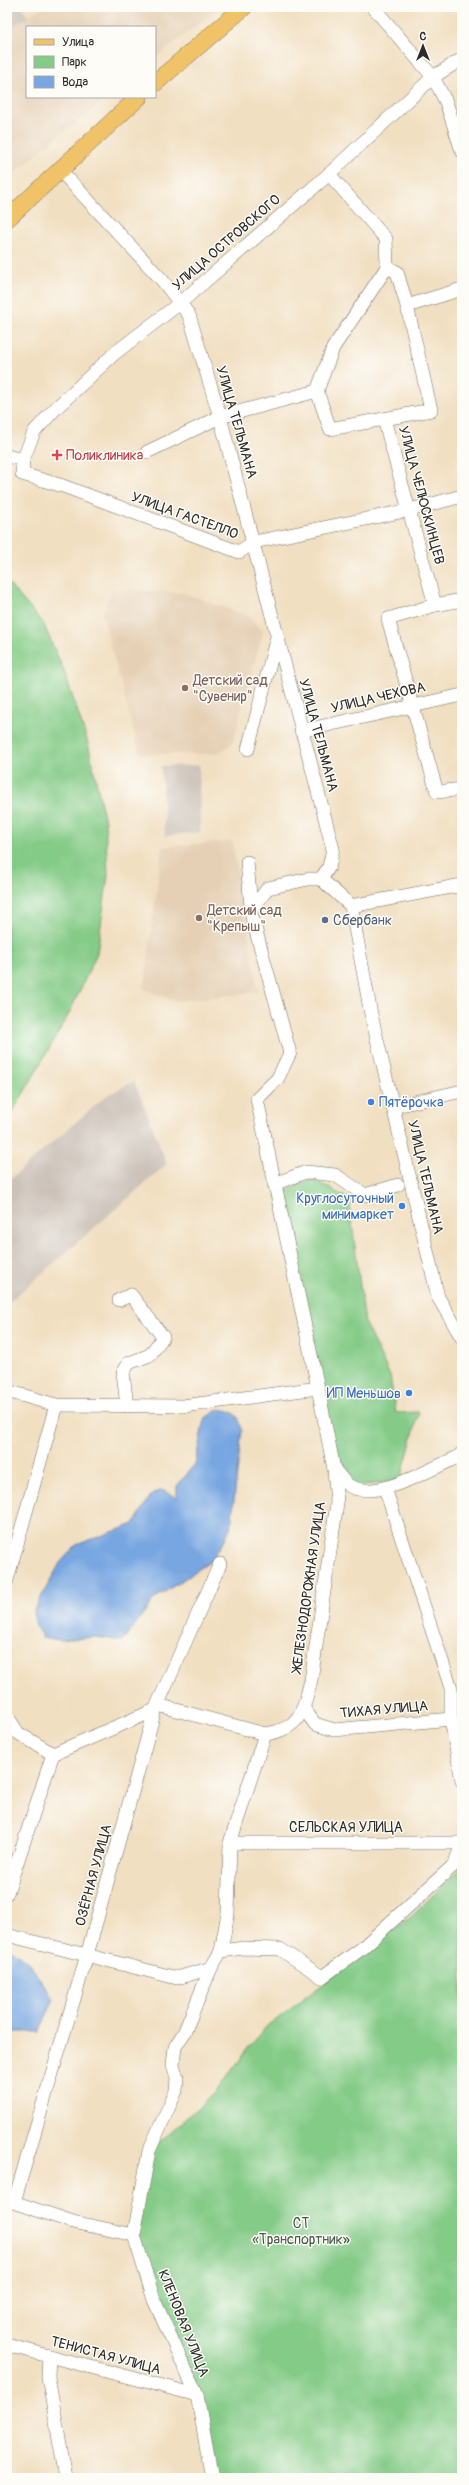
<svg xmlns="http://www.w3.org/2000/svg" width="469" height="2485" font-family="Pangolin,sans-serif">
<rect width="100%" height="100%" fill="#fdfcf7"/>
<filter id="ink" filterUnits="userSpaceOnUse"><feTurbulence type="fractalNoise" baseFrequency=".025" numOctaves="2"/><feDisplacementMap in="SourceGraphic" scale="8" xChannelSelector="R" yChannelSelector="G"/><feConvolveMatrix kernelMatrix="1 2 1 2 8 2 1 2 1" color-interpolation-filters="sRGB"/></filter>
<filter id="wash" filterUnits="userSpaceOnUse"><feTurbulence type="fractalNoise" baseFrequency=".012" numOctaves="4" result="noise"/><feDisplacementMap in="SourceGraphic" scale="16" xChannelSelector="R" yChannelSelector="G"/><feGaussianBlur stdDeviation="0.9" result="paint"/><feColorMatrix in="noise" values="0 0 0 0 0 0 0 0 0 0 0 0 0 0 0 0 0 1.4 0 .05"/><feComposite in="paint" operator="in"/></filter>
<g filter="url(#wash)">
<rect width="100%" height="100%" fill="#f1dfc1"/>
<g fill="#e5d0b5">
<polygon points="43,7 220,7 155,58 155,27 27,27 27,97 105,97 89,113 54,139 7,180 7,29"/>
<polygon points="113,589 183,593 248,616 263,632 232,744 216,754 140,754 102,614"/>
<polygon points="232,841 258,992 174,1001 144,989 162,847"/>
</g>
<g fill="#ccc2b9">
<polygon points="7,7 22,7 28,17 7,29"/>
<polygon points="199,765 200,832 165,836 161,766"/>
<polygon points="134,1081 167,1164 7,1304 7,1182 106,1096"/>
</g>
<g fill="#84cb87" stroke="#587b59">
<polygon points="7,582 43,623 64,671 88,743 105,822 108,875 97,953 69,1014 7,1122"/>
<polygon points="312,1179 349,1199 365,1324 390,1376 396,1413 419,1412 401,1479 358,1487 334,1469 277,1195"/>
<polygon points="462,1866 462,2478 216,2478 201,2394 154,2300 134,2235 149,2151 214,2093 263,2030 413,1915"/>
</g>
<g fill="#77a6e1" stroke="#516886">
<path d="M219 1409C235 1411 239 1415 242 1430L231 1526 224 1541 211 1561 154 1599 123 1641 96 1637 60 1640 43 1638 36 1627 34 1610 60 1563 76 1545 134 1524 151 1495 162 1490 177 1498V1486L195 1464 204 1419Z"/>
<polygon points="7,1946 29,1963 54,1999 39,2032 7,2032"/>
</g>
</g>
<g filter="url(#ink)">
<g fill="none" stroke-linecap="round" stroke-linejoin="round">
<g stroke="#706a60" stroke-width="14">
<g id="minor">
<polyline points="373,7 433,77 446,102 462,151"/>
<polyline points="59,169 162,280 189,315 220,417 333,849 329,867 321,879"/>
<polyline points="329,174 386,239 387,267 397,272 407,306 431,410 384,419 435,605 388,619 437,792 462,789"/>
<polyline points="407,306 462,289"/>
<polyline points="317,391 333,348 387,267"/>
<polyline points="147,452 220,417 317,391 330,429 384,419"/>
<polyline points="7,456 23,460 22,474 63,486 239,552 254,542 410,510 462,496"/>
<polyline points="23,460 34,432 55,409 115,353 180,303 329,174 433,77 462,59"/>
<polyline points="435,605 462,600"/>
<polyline points="301,731 462,695"/>
<polyline points="248,749 276,640"/>
<polyline points="321,879 351,906 371,1014 438,1297 462,1338"/>
<polyline points="351,906 462,885"/>
<polyline points="252,909 268,888 308,879 321,879"/>
<polyline points="392,1107 462,1091"/>
<polyline points="274,1184 306,1172 335,1175 365,1195 398,1185"/>
<polyline points="119,1300 131,1295 163,1337 150,1355 129,1363 123,1373 127,1406"/>
<polyline points="7,1391 56,1405 183,1406 318,1388"/>
<path d="M334 1469C338 1474 343 1481 348 1485 375 1503 431 1468 458 1457L462 1453"/>
<polyline points="385,1488 451,1688 451,1719 462,1781"/>
<polyline points="7,1580 56,1405"/>
<polyline points="158,1705 265,1734"/>
<polyline points="304,1709 315,1724 334,1730 451,1719"/>
<polyline points="7,1716 18,1733 53,1754 155,1710"/>
<polyline points="230,1843 462,1843"/>
<polyline points="7,1893 53,1754"/>
<polyline points="7,1935 177,1978 211,1968"/>
<polyline points="221,1951 244,1948 280,1949 322,1977 361,1949 454,1865 462,1845"/>
<polyline points="7,2200 73,2222 134,2235"/>
<polyline points="14,2202 87,1955 155,1710 220,1564"/>
<polyline points="7,2345 197,2395"/>
<polyline points="49,2356 48,2377 66,2478"/>
<path d="M212 2478 197 2395 154 2300 134 2235 149 2151 176 2091 177 2078 173 2065 175 2047 184 2033 211 1968 221 1951 228 1913 230 1843 265 1734C300 1729 303 1712 311 1680L337 1503 334 1469 318 1388 257 1099 278 1078 290 1053 252 917 247 862"/>
</g>
</g>
<g stroke="#706a60" stroke-width="18">
<g id="major">
<polyline points="155,83 244,7"/>
<polyline points="7,219 139,97"/>
</g>
</g>
<use href="#minor" stroke="#fff" stroke-width="13"/>
<use href="#major" stroke="#f0c369" stroke-width="17"/>
</g>
</g>
<path fill="#e0444e" stroke="#fdfcf7" stroke-width="1.5" d="M55 449h4v4h4v4h-4v4h-4v-4h-4v-4h4z"/>
<g fill="#8d6e63" stroke="#fdfcf7" stroke-width="1.5">
<circle cx="185" cy="688" r="4"/>
<circle cx="199" cy="918" r="4"/>
</g>
<circle fill="#5c6f8a" stroke="#fdfcf7" stroke-width="1.5" cx="325" cy="920" r="4"/>
<g fill="#3f7fe0" stroke="#fdfcf7" stroke-width="1.5">
<circle cx="371" cy="1102" r="4"/>
<circle cx="402" cy="1206" r="4"/>
<circle cx="409" cy="1393" r="4"/>
</g>
<g text-anchor="middle" stroke-width="3" stroke-linejoin="round" paint-order="stroke">
<g font-size="14" fill="#2b2b2b" stroke="#fdfcf7">
<text transform="translate(226 242) rotate(-41)" y="5">УЛИЦА ОСТРОВСКОГО</text>
<text transform="translate(237 422) rotate(74)" y="5">УЛИЦА ТЕЛЬМАНА</text>
<text transform="translate(422 495) rotate(75)" y="5">УЛИЦА ЧЕЛЮСКИНЦЕВ</text>
<text transform="translate(185 515) rotate(20)" y="5">УЛИЦА ГАСТЕЛЛО</text>
<text transform="translate(378 697) rotate(-13)" y="5">УЛИЦА ЧЕХОВА</text>
<text transform="translate(319 735) rotate(75)" y="5">УЛИЦА ТЕЛЬМАНА</text>
<text transform="translate(426 1177) rotate(77)" y="5">УЛИЦА ТЕЛЬМАНА</text>
<text transform="translate(308 1587) rotate(-82)" y="5">ЖЕЛЕЗНОДОРОЖНАЯ УЛИЦА</text>
<text transform="translate(384 1709) rotate(-5)" y="5">ТИХАЯ УЛИЦА</text>
<text x="346" y="1832">СЕЛЬСКАЯ УЛИЦА</text>
<text transform="translate(93 1875) rotate(-75)" y="5">ОЗЁРНАЯ УЛИЦА</text>
<text transform="translate(184 2323) rotate(68)" y="5">КЛЕНОВАЯ УЛИЦА</text>
<text transform="translate(106 2355) rotate(15)" y="5">ТЕНИСТАЯ УЛИЦА</text>
</g>
<g font-size="14" fill="#be3a42" stroke="#fdfcf7" text-anchor="start">
<text x="66" y="460">Поликлиника</text>
</g>
<g font-size="14" fill="#785e54" stroke="#fdfcf7" text-anchor="start">
<text x="193" y="685">Детский сад<tspan x="193" dy="16">"Сувенир"</tspan></text>
<text x="207" y="915">Детский сад<tspan x="207" dy="16">"Крепыш"</tspan></text>
</g>
<g font-size="14" fill="#4e5e75" stroke="#fdfcf7" text-anchor="start">
<text x="333" y="925">Сбербанк</text>
</g>
<g font-size="14" fill="#366cbe" stroke="#fdfcf7" text-anchor="end">
<text x="379" y="1107" text-anchor="start">Пятёрочка</text>
<text x="394" y="1203">Круглосуточный<tspan x="394" dy="16">минимаркет</tspan></text>
<text x="401" y="1398">ИП Меньшов</text>
</g>
<g font-size="14" fill="#465b47" stroke="#fdfcf7">
<text x="301" y="2228">СТ<tspan x="301" dy="16">«Транспортник»</tspan></text>
</g>
</g>
<rect width="469" height="2485" fill="none" stroke="#fdfcf7" stroke-width="24"/>
<rect x="26" y="26" width="130" height="72" fill="#fdfcf7" stroke="#a9a8a5"/>
<rect x="34" y="39" width="20" height="6" fill="#f0c369" stroke="#a9a8a5"/>
<text x="62" y="46" font-size="12" fill="#2b2b2b">Улица</text>
<rect x="34" y="56" width="20" height="12" fill="#84cb87" stroke="#a9a8a5"/>
<text x="62" y="66" font-size="12" fill="#2b2b2b">Парк</text>
<rect x="34" y="76" width="20" height="12" fill="#77a6e1" stroke="#a9a8a5"/>
<text x="62" y="86" font-size="12" fill="#2b2b2b">Вода</text>
<g transform="translate(423 46)" stroke="#fdfcf7" stroke-width="3" paint-order="stroke">
<path d="M0-3L7 15L0 10L-7 15Z" fill="#2b2b2b"/>
<text y="-6" font-size="11" font-weight="bold" text-anchor="middle" fill="#2b2b2b">С</text>
</g>
</svg>
